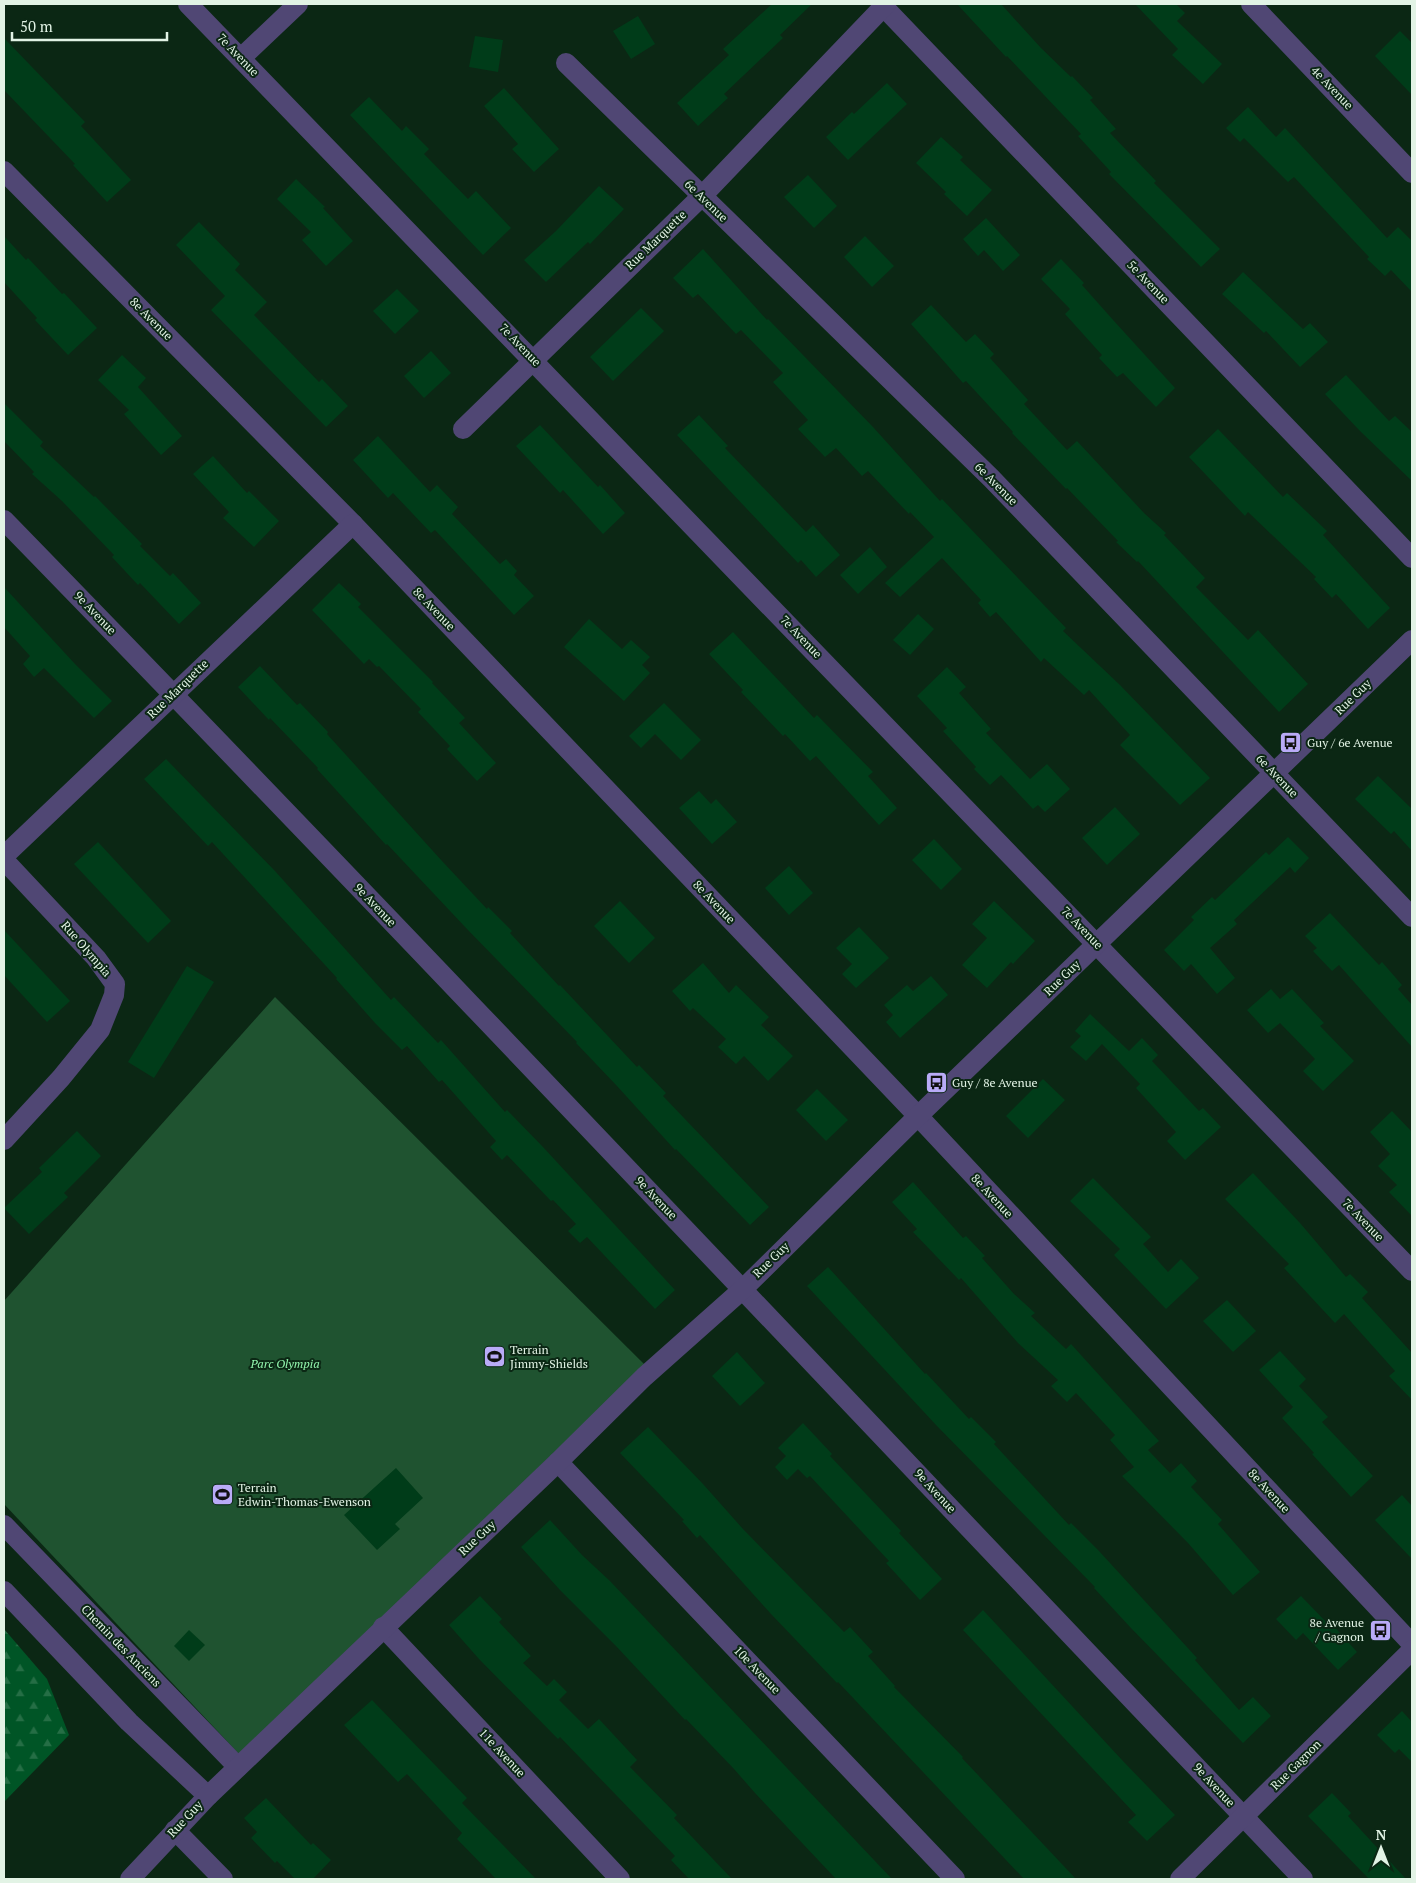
<svg xmlns="http://www.w3.org/2000/svg" width="1416" height="1883" font-family="'PT Serif',serif">
<defs>
<pattern id="forest-firs" width="22" height="20" patternUnits="userSpaceOnUse" patternTransform="scale(1.25)"><rect width="22" height="20" fill="#005526"/><path d="M5 1l3.5 6h-7zM16 11l3.5 6h-7z" fill="#256e45"/></pattern>
</defs>
<rect width="100%" height="100%" fill="#0b2714"/>
<!-- green -->
<polygon fill="#1f5330" points="275,997 645,1365 240,1755 4,1504 4,1301"/>
<!-- forest -->
<polygon fill="url(#forest-firs)" points="4,1629 47,1679 69,1735 4,1802"/>
<!-- building -->
<g fill="#003c19">
<polygon points="772,4 812,4 780,35 783,38 724,94 728,98 698,126 677,103 729,55 723,49"/>
<polygon points="957,4 1001,4 1041,48 1071,77 1072,76 1093,98 1090,100 1116,129 1110,133 1156,181 1154,183 1220,249 1201,267 1109,174 1111,172 1078,136 1081,134 1007,56 1006,57"/>
<polygon points="1135,4 1176,4 1185,13 1177,21 1222,64 1203,84 1172,55 1178,49"/>
<polygon points="638,16 655,44 631,59 613,31"/>
<polygon points="1400,31 1412,43 1412,95 1375,56"/>
<polygon points="475,36 503,40 498,72 469,67"/>
<polygon points="4,38 85,122 81,126 131,180 107,202 73,165 75,164 4,90"/>
<polygon points="887,83 907,104 848,160 826,137 852,112 854,114"/>
<polygon points="504,88 559,149 534,172 512,149 518,144 484,106"/>
<polygon points="369,97 402,131 406,126 429,149 424,154 468,199 476,191 511,228 483,255 350,115"/>
<polygon points="1248,107 1276,137 1285,128 1387,238 1398,227 1412,241 1412,292 1391,270 1385,276 1367,259 1369,257 1294,177 1288,182 1244,138 1240,142 1226,128"/>
<polygon points="941,137 963,157 960,160 992,190 967,216 944,194 946,192 916,163"/>
<polygon points="808,175 837,206 814,228 784,197"/>
<polygon points="296,179 325,207 323,208 353,241 326,266 302,240 311,232 277,199"/>
<polygon points="599,186 624,209 590,244 588,242 546,282 524,260 556,231"/>
<polygon points="986,218 1020,255 1003,271 984,250 978,256 963,239"/>
<polygon points="199,222 240,264 235,270 267,302 254,315 319,382 322,379 348,406 326,427 211,310 225,296 176,245"/>
<polygon points="4,236 26,260 28,258 62,294 64,293 97,328 68,355 35,320 37,318 4,282"/>
<polygon points="865,236 894,266 872,287 844,257"/>
<polygon points="703,249 767,320 768,319 873,427 940,501 942,499 1066,628 1063,631 1120,685 1210,778 1180,805 1120,745 1130,735 1089,690 1084,695 1044,658 1041,662 996,612 990,617 978,603 981,600 942,558 900,597 885,583 934,537 910,512 909,514 868,471 862,476 836,448 825,457 798,429 808,420 773,382 783,373 741,330 736,334 698,294 693,298 673,278"/>
<polygon points="1061,259 1084,283 1082,285 1114,321 1175,388 1156,407 1123,373 1117,377 1099,358 1102,355 1065,314 1070,309 1041,279"/>
<polygon points="1243,272 1303,329 1310,323 1328,342 1300,367 1266,331 1264,333 1222,294"/>
<polygon points="397,289 419,311 395,334 373,311"/>
<polygon points="931,305 966,342 975,334 994,354 990,358 1028,400 1024,404 1067,450 1077,441 1144,513 1166,533 1164,535 1205,578 1196,587 1248,640 1258,630 1308,684 1279,712 1138,561 1137,562 1116,542 1118,541 1067,488 1066,489 1012,433 1013,432 966,381 963,383 911,324"/>
<polygon points="641,308 664,331 613,381 590,357"/>
<polygon points="431,351 451,373 424,398 404,376"/>
<polygon points="122,355 146,378 138,387 182,436 161,455 124,414 129,410 98,380"/>
<polygon points="1346,375 1389,421 1395,416 1412,432 1412,481 1360,431 1325,394"/>
<polygon points="4,403 43,442 40,446 94,497 95,496 142,544 140,546 170,576 173,573 201,603 179,624 140,583 138,585 112,557 114,555 62,501 32,474 34,472 4,441"/>
<polygon points="699,415 728,446 725,448 806,532 813,525 840,555 816,577 801,560 798,563 677,435"/>
<polygon points="540,425 598,487 600,485 625,513 603,534 563,490 560,493 516,446"/>
<polygon points="1218,429 1283,497 1287,493 1327,531 1323,535 1390,608 1368,629 1336,594 1332,598 1314,579 1316,577 1248,512 1245,516 1189,457"/>
<polygon points="378,436 430,492 437,485 458,507 452,514 500,564 506,559 517,571 514,575 534,596 514,615 435,530 431,533 393,493 388,498 353,460"/>
<polygon points="213,456 247,493 249,491 279,521 254,547 223,518 229,512 193,474"/>
<polygon points="870,547 887,567 858,594 840,575"/>
<polygon points="339,583 361,604 358,607 433,682 432,683 465,718 459,723 496,763 477,781 447,749 450,746 418,712 421,709 379,666 377,667 369,659 364,664 312,610"/>
<polygon points="4,587 75,664 112,701 94,718 44,668 34,677 23,664 30,656 4,627"/>
<polygon points="918,614 934,629 910,655 893,640"/>
<polygon points="589,619 622,649 631,640 650,657 642,665 650,673 624,701 564,647"/>
<polygon points="733,632 814,718 817,715 873,772 868,776 897,808 879,825 816,756 810,761 785,734 783,736 741,692 743,690 709,654"/>
<polygon points="260,666 297,705 300,703 328,732 327,734 442,861 487,909 488,907 512,931 510,933 559,986 560,985 637,1067 639,1065 666,1093 663,1096 769,1207 750,1225 676,1149 675,1150 617,1086 576,1043 577,1042 467,929 387,844 386,845 317,769 318,768 270,718 269,720 238,687"/>
<polygon points="947,667 966,687 959,693 991,729 986,733 1030,779 1047,764 1070,789 1045,812 1038,805 1033,809 1001,775 990,785 974,769 976,767 943,731 947,728 917,696"/>
<polygon points="664,703 701,740 681,760 655,734 641,748 629,736"/>
<polygon points="166,759 275,871 391,1000 394,997 438,1043 441,1040 505,1112 507,1110 543,1147 675,1290 655,1309 587,1237 580,1243 568,1231 576,1224 553,1200 551,1201 507,1155 502,1160 490,1147 496,1141 442,1080 439,1082 407,1046 402,1050 375,1023 336,979 337,978 212,842 208,846 144,779"/>
<polygon points="1378,776 1412,809 1412,851 1394,831 1391,834 1355,799"/>
<polygon points="699,791 711,804 716,799 737,822 712,844 679,808"/>
<polygon points="1115,807 1140,834 1107,865 1082,838"/>
<polygon points="1288,837 1309,858 1295,873 1290,867 1234,920 1237,924 1210,948 1235,978 1217,994 1191,964 1184,971 1164,950 1194,920 1191,917 1212,897 1215,900 1266,852 1269,855"/>
<polygon points="934,839 962,869 941,890 912,860"/>
<polygon points="98,842 171,921 148,943 74,864"/>
<polygon points="789,866 813,893 789,915 765,888"/>
<polygon points="620,901 655,938 629,963 594,926"/>
<polygon points="994,901 1035,941 1013,964 1011,962 987,988 962,965 987,938 972,924"/>
<polygon points="1330,913 1379,965 1382,962 1402,985 1398,989 1412,1005 1412,1047 1339,965 1332,971 1313,951 1317,948 1305,936"/>
<polygon points="859,927 889,958 856,988 842,974 852,964 836,948"/>
<polygon points="4,930 70,1001 47,1022 4,975"/>
<polygon points="703,963 729,993 736,985 769,1017 761,1025 793,1056 768,1081 744,1056 736,1064 718,1047 726,1039 693,1008 690,1011 672,991"/>
<polygon points="187,966 214,982 154,1078 128,1062"/>
<polygon points="931,976 948,995 900,1038 886,1022 893,1015 884,1005 907,985 913,991"/>
<polygon points="1271,989 1280,999 1292,989 1324,1023 1320,1026 1354,1061 1323,1091 1303,1071 1315,1059 1280,1023 1268,1033 1247,1010"/>
<polygon points="1090,1014 1129,1051 1142,1038 1158,1055 1152,1061 1199,1111 1203,1108 1221,1127 1185,1160 1167,1141 1176,1132 1136,1088 1140,1084 1102,1044 1086,1061 1070,1047 1081,1036 1075,1031"/>
<polygon points="1043,1079 1065,1100 1028,1138 1006,1116"/>
<polygon points="817,1089 848,1120 826,1141 796,1110"/>
<polygon points="1392,1111 1412,1132 1412,1216 1389,1192 1397,1185 1378,1166 1390,1154 1370,1132"/>
<polygon points="77,1131 101,1156 64,1193 68,1197 29,1234 4,1208 42,1172 39,1168"/>
<polygon points="1253,1173 1300,1223 1346,1277 1350,1274 1368,1292 1362,1298 1412,1353 1412,1400 1389,1376 1395,1371 1344,1314 1335,1323 1284,1268 1289,1264 1225,1199"/>
<polygon points="1093,1178 1151,1237 1143,1244 1168,1272 1181,1259 1199,1278 1166,1309 1114,1255 1120,1249 1070,1201"/>
<polygon points="913,1182 963,1238 966,1236 985,1256 982,1258 1014,1294 1035,1313 1031,1316 1066,1349 1071,1344 1159,1441 1148,1450 1170,1473 1181,1463 1197,1481 1191,1487 1222,1520 1218,1524 1260,1572 1233,1595 1188,1543 1122,1476 1134,1467 1110,1440 1115,1435 1076,1393 1067,1402 1051,1386 1058,1380 1018,1343 961,1278 959,1280 913,1232 917,1229 892,1202"/>
<polygon points="828,1267 925,1374 926,1373 969,1419 971,1417 996,1442 994,1444 1069,1525 1071,1523 1099,1551 1197,1658 1195,1660 1239,1710 1253,1697 1271,1716 1243,1743 1130,1627 1094,1588 1095,1587 936,1425 807,1286"/>
<polygon points="1227,1300 1256,1331 1233,1352 1203,1321"/>
<polygon points="1280,1351 1306,1379 1299,1386 1328,1417 1322,1422 1373,1476 1351,1497 1312,1454 1314,1453 1282,1418 1293,1407 1259,1370"/>
<polygon points="737,1352 765,1383 740,1406 712,1376"/>
<polygon points="803,1423 832,1454 830,1456 901,1531 899,1533 942,1579 920,1600 886,1563 889,1561 810,1476 807,1478 798,1469 787,1480 775,1467 786,1456 778,1448"/>
<polygon points="648,1427 703,1484 743,1529 844,1632 850,1627 873,1652 868,1656 895,1686 894,1687 963,1757 962,1758 1076,1879 1024,1879 838,1682 837,1683 771,1614 700,1535 697,1538 682,1521 684,1520 620,1453"/>
<polygon points="396,1468 423,1498 395,1524 400,1529 377,1550 344,1515"/>
<polygon points="1402,1495 1412,1506 1412,1559 1375,1520"/>
<polygon points="550,1520 582,1555 610,1581 892,1879 836,1879 755,1793 734,1769 686,1719 685,1720 616,1646 560,1590 521,1547"/>
<polygon points="480,1596 502,1619 499,1622 531,1656 523,1663 547,1686 554,1679 567,1692 559,1700 588,1729 599,1719 637,1760 630,1767 677,1815 674,1818 732,1879 689,1879 671,1860 675,1856 560,1737 558,1739 479,1659 449,1625"/>
<polygon points="1301,1596 1329,1625 1331,1623 1357,1652 1338,1670 1303,1633 1296,1640 1276,1619"/>
<polygon points="983,1610 1122,1760 1175,1815 1147,1841 1128,1822 1136,1815 963,1630"/>
<polygon points="189,1630 205,1645 189,1661 174,1646"/>
<polygon points="372,1700 467,1798 462,1803 536,1879 496,1879 457,1839 462,1833 407,1774 398,1782 344,1725"/>
<polygon points="1402,1711 1412,1722 1412,1762 1399,1749 1395,1753 1377,1735"/>
<polygon points="1332,1793 1351,1813 1348,1816 1406,1879 1369,1879 1308,1816"/>
<polygon points="266,1798 311,1845 313,1843 331,1860 313,1879 295,1879 277,1861 275,1863 251,1838 257,1832 244,1818"/>
</g>
<g fill="none" stroke-linecap="round" stroke-linejoin="round">
<!-- minor -->
<g stroke="#504774" stroke-width="20">
<polyline points="188,4 1412,1271"/>
<polyline points="881,4 1412,558"/>
<polyline points="1251,4 1412,173"/>
<polyline points="241,58 298,4"/>
<polyline points="566,63 991,478 1412,917"/>
<polyline points="4,171 353,524 918,1116 1412,1644"/>
<polyline points="463,429 702,196 886,4"/>
<path d="M4,520C441,969 871,1426 1303,1879"/>
<polyline points="4,856 353,524"/>
<polyline points="4,860 96,958 115,984 114,995 100,1030 61,1078 4,1140"/>
<polyline points="558,1462 955,1879"/>
<polyline points="4,1525 238,1767"/>
<polyline points="4,1591 129,1722 208,1796"/>
<polyline points="383,1627 620,1879"/>
<polyline points="175,1830 223,1879"/>
<polyline points="130,1879 208,1796 558,1462 644,1377 743,1289 918,1116 1412,640"/>
<polyline points="1180,1879 1412,1650"/>
</g>
</g>
<!-- icons -->
<defs>
<symbol id="bus-square" viewBox="-11 -11 22 22"><rect x="-9" y="-9" width="18" height="18" rx="4" fill="#b9abf7" stroke="#0b2714"/><path d="M-5-6H5V4H4V6H2V4H-2V6H-4V4H-5ZM-3.5-4V0h7V-4ZM-3.5 1.2v1.5H-2V1.2ZM2 1.2v1.5H3.5V1.2Z" fill="#111"/></symbol>
<symbol id="stadium-square" viewBox="-11 -11 22 22"><rect x="-9" y="-9" width="18" height="18" rx="4" fill="#b9abf7" stroke="#0b2714"/><path d="M0-5a6.5 5 0 1 0 0 10a6.5 5 0 1 0 0-10ZM-3.5-1.8h7v3.6h-7Z" fill="#111"/></symbol>
</defs>
<g fill-rule="evenodd">
<use href="#bus-square" x="1278" y="730" width="25" height="25"/>
<use href="#bus-square" x="924" y="1070" width="25" height="25"/>
<use href="#stadium-square" x="482" y="1344" width="25" height="25"/>
<use href="#stadium-square" x="210" y="1482" width="25" height="25"/>
<use href="#bus-square" x="1368" y="1618" width="25" height="25"/>
</g>
<g text-anchor="middle" stroke-width="4" stroke-linejoin="round" paint-order="stroke">
<!-- street labels -->
<g font-size="12" fill="#e2f3e5" stroke="#0b2714">
<text transform="translate(238 55) rotate(46)" y="4">7e Avenue</text>
<text transform="translate(1332 88) rotate(46)" y="4">4e Avenue</text>
<text transform="translate(706 201) rotate(44)" y="4">6e Avenue</text>
<text transform="translate(656 240) rotate(-44)" y="4">Rue Marquette</text>
<text transform="translate(1148 282) rotate(46)" y="4">5e Avenue</text>
<text transform="translate(151 319) rotate(45)" y="4">8e Avenue</text>
<text transform="translate(520 345) rotate(46)" y="4">7e Avenue</text>
<text transform="translate(996 484) rotate(45)" y="4">6e Avenue</text>
<text transform="translate(434 609) rotate(46)" y="4">8e Avenue</text>
<text transform="translate(95 613) rotate(46)" y="4">9e Avenue</text>
<text transform="translate(801 637) rotate(46)" y="4">7e Avenue</text>
<text transform="translate(178 689) rotate(-44)" y="4">Rue Marquette</text>
<text transform="translate(1353 697) rotate(-44)" y="4">Rue Guy</text>
<text transform="translate(1277 776) rotate(46)" y="4">6e Avenue</text>
<text transform="translate(714 902) rotate(46)" y="4">8e Avenue</text>
<text transform="translate(375 905) rotate(46)" y="4">9e Avenue</text>
<text transform="translate(1082 928) rotate(46)" y="4">7e Avenue</text>
<text transform="translate(86 949) rotate(49)" y="4">Rue Olympia</text>
<text transform="translate(1062 978) rotate(-44)" y="4">Rue Guy</text>
<text transform="translate(992 1196) rotate(47)" y="4">8e Avenue</text>
<text transform="translate(656 1198) rotate(46)" y="4">9e Avenue</text>
<text transform="translate(1363 1220) rotate(46)" y="4">7e Avenue</text>
<text transform="translate(771 1260) rotate(-44)" y="4">Rue Guy</text>
<text transform="translate(935 1491) rotate(47)" y="4">9e Avenue</text>
<text transform="translate(1269 1491) rotate(47)" y="4">8e Avenue</text>
<text transform="translate(477 1538) rotate(-43)" y="4">Rue Guy</text>
<text transform="translate(121 1646) rotate(46)" y="4">Chemin des Anciens</text>
<text transform="translate(757 1670) rotate(46)" y="4">10e Avenue</text>
<text transform="translate(502 1753) rotate(47)" y="4">11e Avenue</text>
<text transform="translate(1296 1765) rotate(-45)" y="4">Rue Gagnon</text>
<text transform="translate(1214 1785) rotate(47)" y="4">9e Avenue</text>
<text transform="translate(185 1819) rotate(-47)" y="4">Rue Guy</text>
</g>
<!-- poi labels -->
<g font-size="12" fill="#e2f3e5" stroke="#0b2714" text-anchor="start">
<text x="1307" y="747">Guy / 6e Avenue</text>
<text x="952" y="1087">Guy / 8e Avenue</text>
<text x="510" y="1354">Terrain<tspan x="510" dy="14">Jimmy-Shields</tspan></text>
<text x="238" y="1492">Terrain<tspan x="238" dy="14">Edwin-Thomas-Ewenson</tspan></text>
<text x="1364" y="1627" text-anchor="end">8e Avenue<tspan x="1364" dy="14">/ Gagnon</tspan></text>
</g>
<!-- park labels -->
<g font-size="12" font-style="italic" fill="#92f5ad" stroke="#0b2714">
<text x="285" y="1368">Parc Olympia</text>
</g>
</g>
<!-- border -->
<rect width="1416" height="1883" fill="none" stroke="#e2f3e5" stroke-width="10"/>
<!-- north arrow -->
<g transform="translate(1381 1848)" stroke="#0b2714" stroke-width="4" paint-order="stroke">
<path d="M0-4L9 19L0 12L-9 19Z" fill="#e2f3e5"/>
<text y="-8" font-size="14" font-weight="bold" text-anchor="middle" fill="#e2f3e5">N</text>
</g>
<!-- scale -->
<path d="M12 32v8h155v-8" fill="none" stroke="#e2f3e5" stroke-width="2.5"/>
<text x="20" y="32" font-size="15" fill="#e2f3e5" stroke="#0b2714" stroke-width="4" paint-order="stroke">50 m</text>
</svg>
